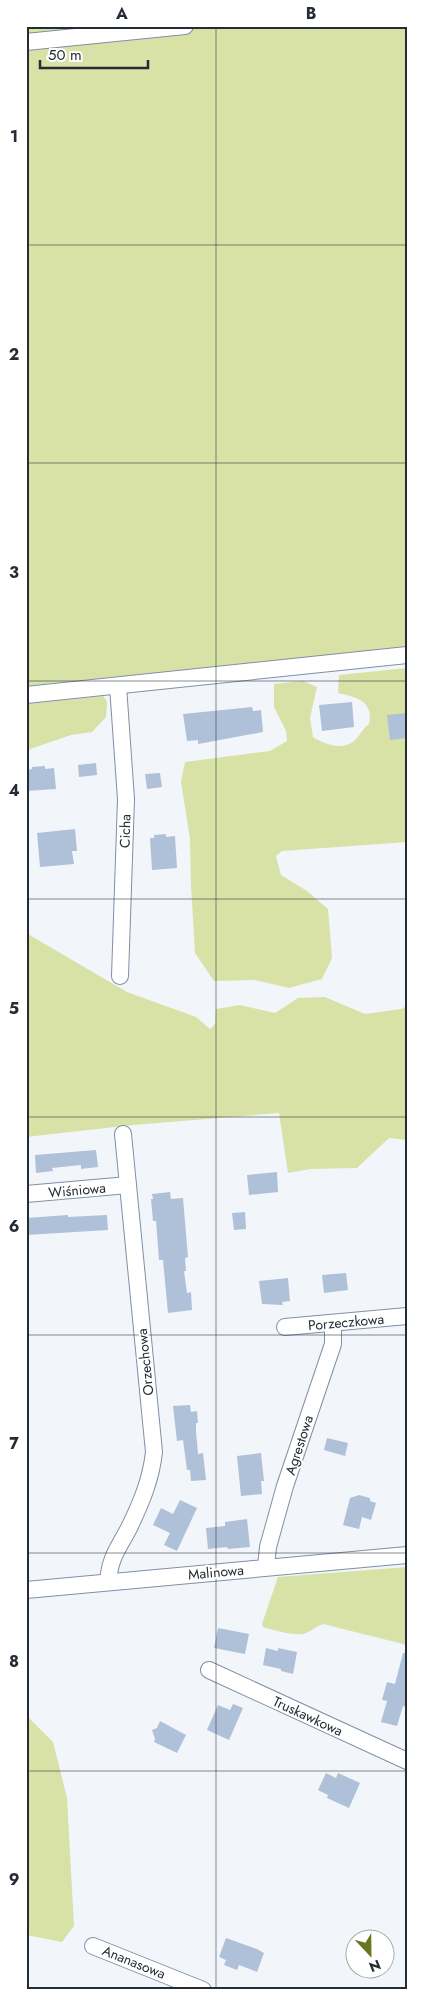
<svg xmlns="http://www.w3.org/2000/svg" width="433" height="2016" font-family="Jost,sans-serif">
<rect width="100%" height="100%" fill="#f2f5fa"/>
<!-- green -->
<g fill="#d8e2a7">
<polygon points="26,26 407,26 407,647 26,686"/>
<path d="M407,668V842L282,851L276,856L281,875L307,891L328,909L332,958L322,979L289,988L255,980L214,981L195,953L191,886L190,839L181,782L185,762L270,751L287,741L286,731L274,707V684L303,681L317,687L310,718L313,737C324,744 342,751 354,741C360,736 362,729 369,724C374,701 356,697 338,693L339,675Z"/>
<polygon points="103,696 107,701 106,717 92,732 71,735 30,749 26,755 26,704"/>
<polygon points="26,933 127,992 196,1017 210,1029 215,1024 216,1009 240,1005 275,1013 298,998 325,997 365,1014 401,1009 407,1006 407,1140 389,1138 357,1168 310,1169 288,1173 279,1113 133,1125 26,1137"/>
<path d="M407,1567V1645L323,1624C316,1626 312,1631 306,1633C297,1637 272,1630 263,1627L262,1624L278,1577Z"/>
<polygon points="26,1715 53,1742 67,1798 74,1926 62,1942 26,1935"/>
</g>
<!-- building -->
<g fill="#afc1d8">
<polygon points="352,702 354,727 322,731 319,705"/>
<polygon points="252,707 253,711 261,710 263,732 198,744 198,740 187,741 183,714"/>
<polygon points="407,713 407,738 390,740 387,715"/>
<polygon points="96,763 97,775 79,777 78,765"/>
<polygon points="45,766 45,769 54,768 56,789 26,791 26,770 32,769 32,767"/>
<polygon points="160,773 162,787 147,789 145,774"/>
<polygon points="75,829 77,851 72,851 74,864 40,867 37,833"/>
<polygon points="166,834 166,837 175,836 177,868 152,870 150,838 154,838 154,835"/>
<polygon points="96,1150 98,1167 81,1169 81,1165 52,1168 53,1171 36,1173 35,1155"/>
<polygon points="277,1172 278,1192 249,1195 247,1175"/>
<polygon points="170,1192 171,1199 183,1198 188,1257 185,1258 186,1271 184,1271 187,1293 191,1292 192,1310 168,1313 163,1260 159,1260 156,1221 153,1221 151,1199 153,1199 152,1194"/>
<polygon points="245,1212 246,1229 234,1230 232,1213"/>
<polygon points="68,1215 68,1217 107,1215 108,1230 26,1235 26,1218"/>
<polygon points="346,1273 348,1290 324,1293 322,1275"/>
<polygon points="288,1278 290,1301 282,1302 283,1305 262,1304 259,1281"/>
<polygon points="190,1405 191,1412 197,1411 198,1423 196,1423 196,1431 198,1454 203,1453 206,1480 191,1481 190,1470 187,1470 183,1440 177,1441 173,1406"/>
<polygon points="327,1438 348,1443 345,1456 324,1450"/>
<polygon points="261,1453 264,1481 261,1481 262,1494 241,1496 237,1456"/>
<polygon points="359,1495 370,1498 370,1501 376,1503 371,1520 362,1517 359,1529 343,1525 350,1498"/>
<polygon points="180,1500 197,1508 177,1551 164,1545 170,1533 153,1525 161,1508 173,1514"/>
<polygon points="247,1519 250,1547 228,1549 227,1547 208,1549 206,1528 225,1526 225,1522"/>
<polygon points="218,1628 249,1634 245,1654 214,1648"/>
<polygon points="266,1648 278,1651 278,1648 297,1652 293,1674 281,1671 281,1669 263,1665"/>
<polygon points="403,1653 407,1653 407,1707 403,1706 397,1726 381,1722 387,1701 382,1700 387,1682 395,1684"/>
<polygon points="233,1704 243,1708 229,1740 207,1730 218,1705 230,1710"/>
<polygon points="160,1721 186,1735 177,1753 154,1742 155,1739 152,1730 157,1728"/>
<polygon points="326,1773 336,1778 338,1773 360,1783 349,1808 327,1798 328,1795 318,1790"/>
<polygon points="226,1938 257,1949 264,1953 257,1972 239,1965 237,1970 224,1965 226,1960 219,1957"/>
</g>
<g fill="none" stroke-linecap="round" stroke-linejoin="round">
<defs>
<g id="street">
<polyline points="26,42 185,26"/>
<polyline points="118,686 126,799 120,976"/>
<polyline points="26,695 407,655"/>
<polyline points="26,1194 128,1185"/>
<polyline points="285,1327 407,1316"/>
<polyline points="266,1567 268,1547 285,1486 333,1344 333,1324"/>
<path d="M108,1582C110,1557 118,1549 129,1528C141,1503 151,1480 154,1452L123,1134"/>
<polyline points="26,1590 407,1555"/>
<polyline points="209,1670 407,1761"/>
<polyline points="93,1946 203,1990"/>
</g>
</defs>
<!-- street casing -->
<use href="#street" stroke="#7f90a6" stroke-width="18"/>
<!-- street -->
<use href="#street" stroke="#fff" stroke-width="16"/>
</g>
<!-- grid -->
<path fill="none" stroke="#252c35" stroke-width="1" stroke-opacity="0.55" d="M216,26V1990M26,245H407M26,463H407M26,681H407M26,899H407M26,1117H407M26,1335H407M26,1553H407M26,1771H407"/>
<g text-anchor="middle" stroke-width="4" stroke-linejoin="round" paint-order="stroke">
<!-- street labels -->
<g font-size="14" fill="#252c35" stroke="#fff">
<text transform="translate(125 831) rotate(-88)" y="5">Cicha</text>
<text transform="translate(77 1190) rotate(-5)" y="5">Wiśniowa</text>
<text transform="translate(346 1322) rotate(-5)" y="5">Porzeczkowa</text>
<text transform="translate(145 1362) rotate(-96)" y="5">Orzechowa</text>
<text transform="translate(299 1445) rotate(-72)" y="5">Agrestowa</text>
<text transform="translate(216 1572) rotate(-5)" y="5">Malinowa</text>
<text transform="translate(308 1716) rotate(25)" y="5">Truskawkowa</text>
<text transform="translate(134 1962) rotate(22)" y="5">Ananasowa</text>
</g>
</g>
<!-- border -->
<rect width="433" height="2016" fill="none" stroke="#ffffff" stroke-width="55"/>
<!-- north arrow -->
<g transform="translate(370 1954) rotate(158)"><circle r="24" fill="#ffffff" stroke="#a8abae"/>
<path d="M0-4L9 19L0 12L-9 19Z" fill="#6b741e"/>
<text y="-8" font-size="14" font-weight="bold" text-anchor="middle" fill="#252c35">N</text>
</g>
<!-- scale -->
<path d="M40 60v8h108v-8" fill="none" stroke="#252c35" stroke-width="2.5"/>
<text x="48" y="60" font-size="15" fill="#252c35" stroke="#ffffff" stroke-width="4" paint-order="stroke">50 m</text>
<rect x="28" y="28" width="378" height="1960" fill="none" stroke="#252c35" stroke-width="2"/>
<g font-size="16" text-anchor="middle" font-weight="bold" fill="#252c35">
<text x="122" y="19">A</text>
<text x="311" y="19">B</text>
<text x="14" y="142">1</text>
<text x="14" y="360">2</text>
<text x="14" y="578">3</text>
<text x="14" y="796">4</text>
<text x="14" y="1014">5</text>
<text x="14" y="1232">6</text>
<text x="14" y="1449">7</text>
<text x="14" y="1667">8</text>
<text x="14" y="1885">9</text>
</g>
</svg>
